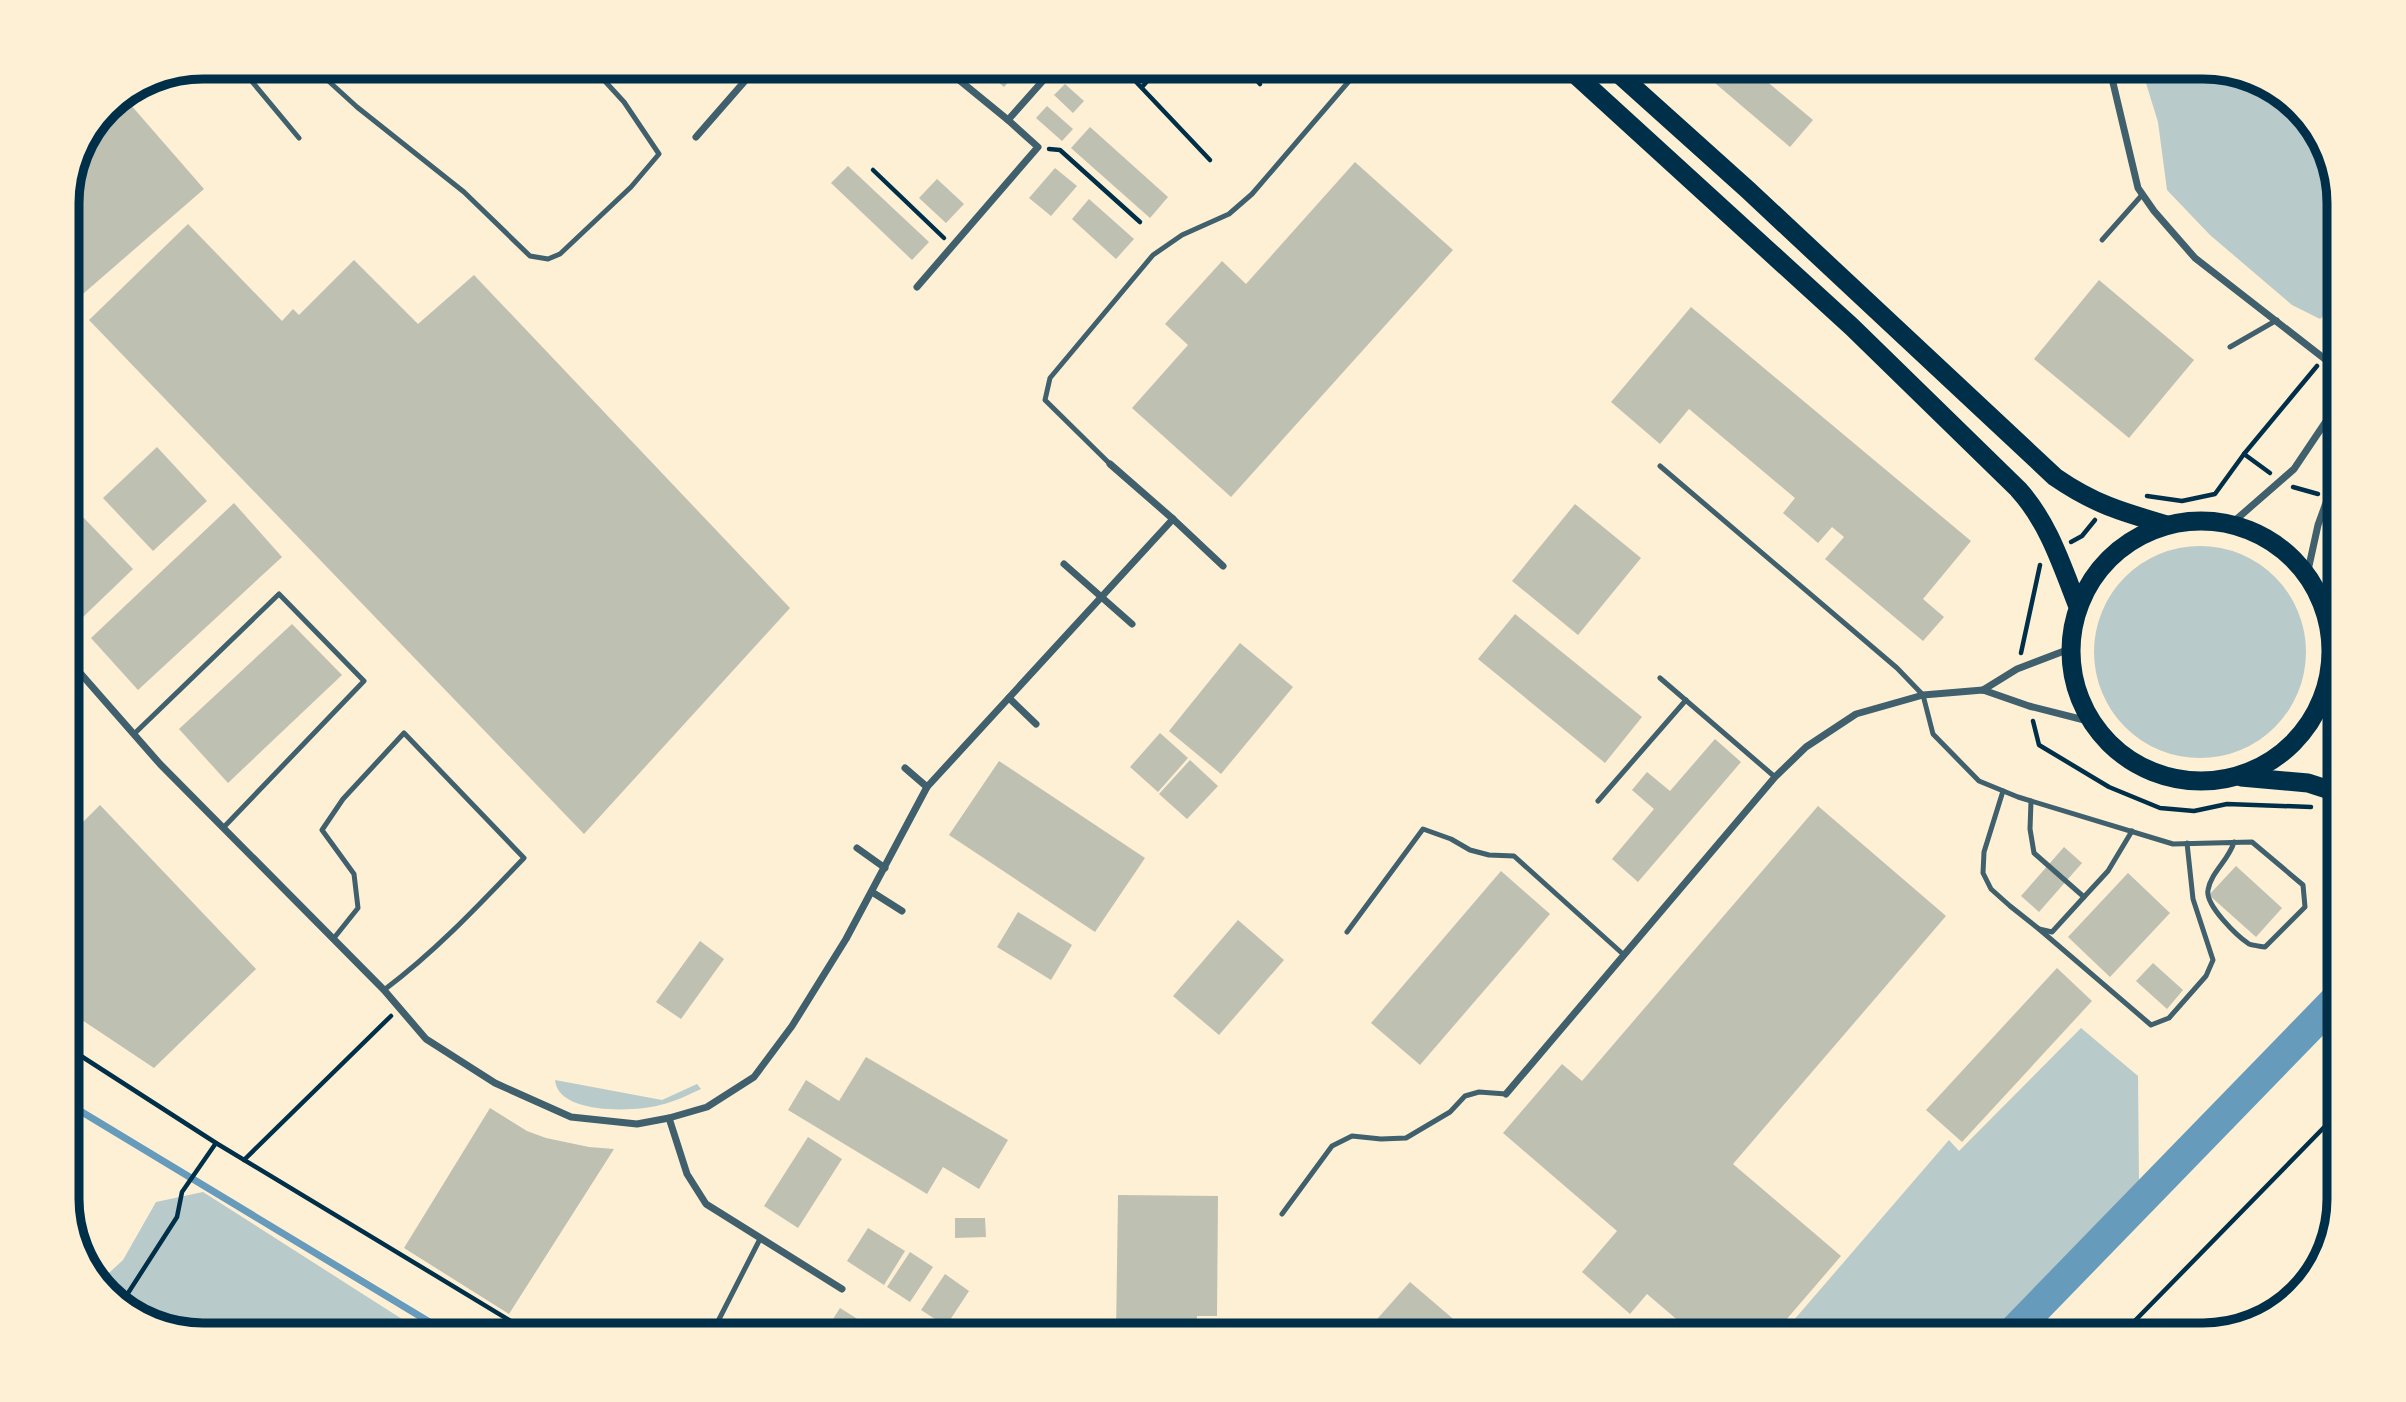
<svg xmlns="http://www.w3.org/2000/svg" width="2406" height="1402" font-family="Georgia,serif">
<rect width="100%" height="100%" fill="#fdf0d5"/>
<!-- green -->
<g fill="#b9caca">
<polygon points="2141,67 2203,67 2271,85 2317,128 2339,195 2339,303 2320,319 2292,305 2210,235 2167,190 2158,122"/>
<circle cx="2200" cy="652" r="106"/>
<polygon points="2081,1028 2138,1076 2139,1181 1988,1335 1781,1335 1949,1140 1959,1151"/>
<path d="M555,1080L662,1100L697,1084L701,1089C688,1095 674,1102 660,1105C635,1112 558,1115 555,1080Z"/>
<polygon points="203,1192 427,1335 203,1335 135,1317 98,1283 123,1260 156,1202"/>
</g>
<!-- water -->
<polygon fill="#669bbc" points="2339,974 2339,1019 2032,1335 1988,1335"/>
<g fill="none" stroke-linecap="round" stroke-linejoin="round">
<!-- stream -->
<polyline stroke="#669bbc" stroke-width="7" points="67,1103 451,1335"/>
</g>
<!-- building -->
<g fill="#bec0b2">
<polygon points="979,66 1019,66 1021,68 1004,87"/>
<polygon points="1695,66 1775,66 1764,79 1813,120 1790,147"/>
<polygon points="1065,84 1084,101 1073,113 1054,95"/>
<polygon points="123,96 204,189 69,306 67,304 67,195 77,151 107,106"/>
<polygon points="1047,106 1073,129 1062,141 1036,118"/>
<polygon points="1090,127 1168,197 1150,218 1071,148"/>
<polygon points="1355,162 1453,250 1231,497 1132,408 1188,345 1165,324 1222,261 1246,284"/>
<polygon points="848,166 929,242 912,260 831,183"/>
<polygon points="1055,168 1077,186 1051,216 1029,198"/>
<polygon points="937,179 964,204 946,223 919,198"/>
<polygon points="1089,199 1134,239 1116,259 1072,219"/>
<polygon points="188,224 282,321 293,309 299,315 354,260 418,324 474,275 790,608 584,834 89,320"/>
<polygon points="2099,280 2194,360 2129,438 2034,359"/>
<polygon points="1691,307 1971,541 1923,599 1944,617 1923,641 1825,559 1844,537 1832,527 1818,543 1783,513 1795,498 1689,409 1660,444 1611,402"/>
<polygon points="157,447 207,501 153,551 103,498"/>
<polygon points="234,503 282,557 138,690 91,638"/>
<polygon points="1575,504 1641,558 1578,635 1512,581"/>
<polygon points="82,516 133,569 81,619 67,604 67,530"/>
<polygon points="1515,614 1642,717 1605,763 1478,659"/>
<polygon points="292,624 342,675 228,783 179,729"/>
<polygon points="1240,643 1293,687 1221,774 1169,731"/>
<polygon points="1160,733 1188,758 1158,792 1130,767"/>
<polygon points="1715,739 1741,762 1638,882 1612,859 1654,809 1632,790 1647,772 1670,791"/>
<polygon points="1190,760 1218,786 1187,819 1159,794"/>
<polygon points="999,761 1145,858 1095,932 949,835"/>
<polygon points="100,805 256,969 154,1068 67,1010 67,838"/>
<polygon points="1818,806 1946,916 1733,1164 1841,1256 1773,1335 1695,1335 1647,1294 1630,1314 1582,1272 1617,1231 1503,1133 1562,1064 1582,1081"/>
<polygon points="2064,847 2082,863 2039,912 2021,896"/>
<polygon points="2236,866 2282,908 2256,937 2209,895"/>
<polygon points="1501,871 1550,914 1420,1065 1371,1023"/>
<polygon points="2128,873 2170,913 2110,977 2068,937"/>
<polygon points="1018,912 1072,945 1051,980 997,947"/>
<polygon points="1238,920 1284,960 1219,1035 1173,996"/>
<polygon points="700,941 724,959 681,1019 656,1002"/>
<polygon points="2153,963 2183,990 2167,1009 2136,981"/>
<polygon points="2057,968 2092,1001 1962,1142 1926,1110"/>
<polygon points="866,1057 1008,1140 979,1189 943,1167 927,1194 788,1110 806,1080 839,1101"/>
<polygon points="490,1108 527,1131 546,1138 589,1147 614,1149 509,1314 404,1248"/>
<polygon points="808,1137 842,1159 798,1228 764,1206"/>
<polygon points="1118,1195 1218,1196 1217,1316 1197,1316 1196,1335 1116,1335"/>
<polygon points="955,1218 985,1218 986,1237 955,1238"/>
<polygon points="868,1228 905,1251 884,1285 847,1261"/>
<polygon points="910,1252 933,1267 910,1302 887,1287"/>
<polygon points="945,1274 969,1291 946,1326 921,1310"/>
<polygon points="1410,1282 1472,1335 1363,1335"/>
<polygon points="840,1308 883,1335 823,1335"/>
</g>
<g fill="none" stroke-linecap="round" stroke-linejoin="round">
<!-- path -->
<g stroke="#003049" stroke-width="4.5">
<polyline points="1244,66 1260,84"/>
<polyline points="1122,67 1210,160"/>
<polyline points="1142,87 1161,66"/>
<polyline points="1049,149 1060,150 1140,222"/>
<polyline points="873,170 944,238"/>
<polyline points="2331,348 2339,338"/>
<polyline points="2244,454 2270,473"/>
<polyline points="2293,487 2318,494"/>
<polyline points="2147,496 2182,501 2215,494 2244,454 2317,366"/>
<polyline points="2071,542 2082,536 2095,520"/>
<polyline points="2339,542 2339,552"/>
<polyline points="2021,653 2040,565"/>
<polyline points="2033,721 2039,745 2109,787 2160,808 2194,811 2227,804 2311,807"/>
<polyline points="67,1047 216,1143 534,1335"/>
<polyline points="244,1160 391,1016"/>
<polyline points="121,1304 177,1217 182,1192 216,1143"/>
<polyline points="2121,1335 2339,1112"/>
</g>
<!-- service -->
<g stroke="#3f606c" stroke-width="5">
<polyline points="239,66 299,138"/>
<polyline points="312,66 357,107 464,192 530,256 548,259 560,254 631,187 659,154 624,102 591,66"/>
<polyline points="2102,240 2142,195"/>
<polyline points="2230,347 2277,320"/>
<polyline points="1110,464 1045,400 1050,378 1153,255 1182,235 1229,214 1252,194 1362,66"/>
<path d="M1660,466L1897,668L1923,695L1933,734L1979,781L2018,797L2173,844L2252,842L2303,885L2305,907L2265,947C2260,946 2254,946 2249,944C2237,936 2205,905 2208,890C2211,872 2229,860 2234,842"/>
<polyline points="1660,678 1775,777"/>
<polyline points="134,734 279,594 364,681 223,828"/>
<polyline points="2003,791 1984,852 1983,873 1991,889 2010,906 2039,929 2052,932 2084,897"/>
<polyline points="1598,801 1686,700"/>
<polyline points="2031,801 2030,829 2034,853 2084,897 2108,871 2132,831"/>
<polyline points="2039,929 2151,1025 2169,1018 2206,976 2213,960 2193,899 2187,843"/>
<polyline points="1347,932 1423,829 1451,839 1470,850 1489,855 1514,856 1624,955"/>
<path d="M334,938L358,908L354,874L322,830L343,799L404,733L524,858C479,905 436,951 384,990"/>
<polyline points="1282,1214 1332,1146 1352,1136 1381,1139 1406,1138 1450,1112 1465,1096 1479,1092 1506,1094"/>
<polyline points="711,1335 760,1239"/>
</g>
<!-- minor -->
<g stroke="#3f606c" stroke-width="7">
<polyline points="942,66 1008,120"/>
<polyline points="2109,66 2138,188 2154,211 2195,258 2339,370"/>
<polyline points="696,137 758,66"/>
<polyline points="917,287 1038,147 1008,120 1056,66"/>
<polyline points="1110,464 1173,519"/>
<polyline points="2231,524 2294,469 2339,402"/>
<polyline points="1064,564 1132,624"/>
<polyline points="2307,575 2318,525 2339,467"/>
<polyline points="67,658 160,764 384,990 426,1039 495,1083 571,1117 637,1124 669,1118 707,1107 754,1077 792,1026 846,939 927,787 1173,519 1223,566"/>
<polyline points="1983,690 2017,669 2072,648"/>
<polyline points="1009,698 1036,724"/>
<polyline points="905,768 927,787"/>
<polyline points="857,848 885,868"/>
<polyline points="872,892 902,911"/>
<polyline points="1506,1094 1775,777 1806,747 1856,714 1923,695 1983,690 2029,706 2092,722"/>
<polyline points="669,1118 687,1174 706,1204 842,1289"/>
</g>
<!-- trunk -->
<g stroke="#003049" stroke-width="19">
<path d="M1566,66L1852,327L2018,489C2048,522 2061,563 2077,604"/>
<path d="M1610,66L1748,190L2055,477C2094,504 2122,512 2167,525"/>
<circle cx="2201" cy="651" r="130"/>
<polyline points="2241,777 2308,783 2339,793"/>
</g>
</g>
<!-- crop -->
<path d="M0 0H2406V1402H0ZM203 79H2203A124 124 0 0 1 2327 203V1199A124 124 0 0 1 2203 1323H203A124 124 0 0 1 79 1199V203A124 124 0 0 1 203 79Z" fill="#fdf0d5" fill-rule="evenodd"/>
<path fill="none" stroke="#003049" stroke-width="9" d="M203 79H2203A124 124 0 0 1 2327 203V1199A124 124 0 0 1 2203 1323H203A124 124 0 0 1 79 1199V203A124 124 0 0 1 203 79Z"/>
</svg>
